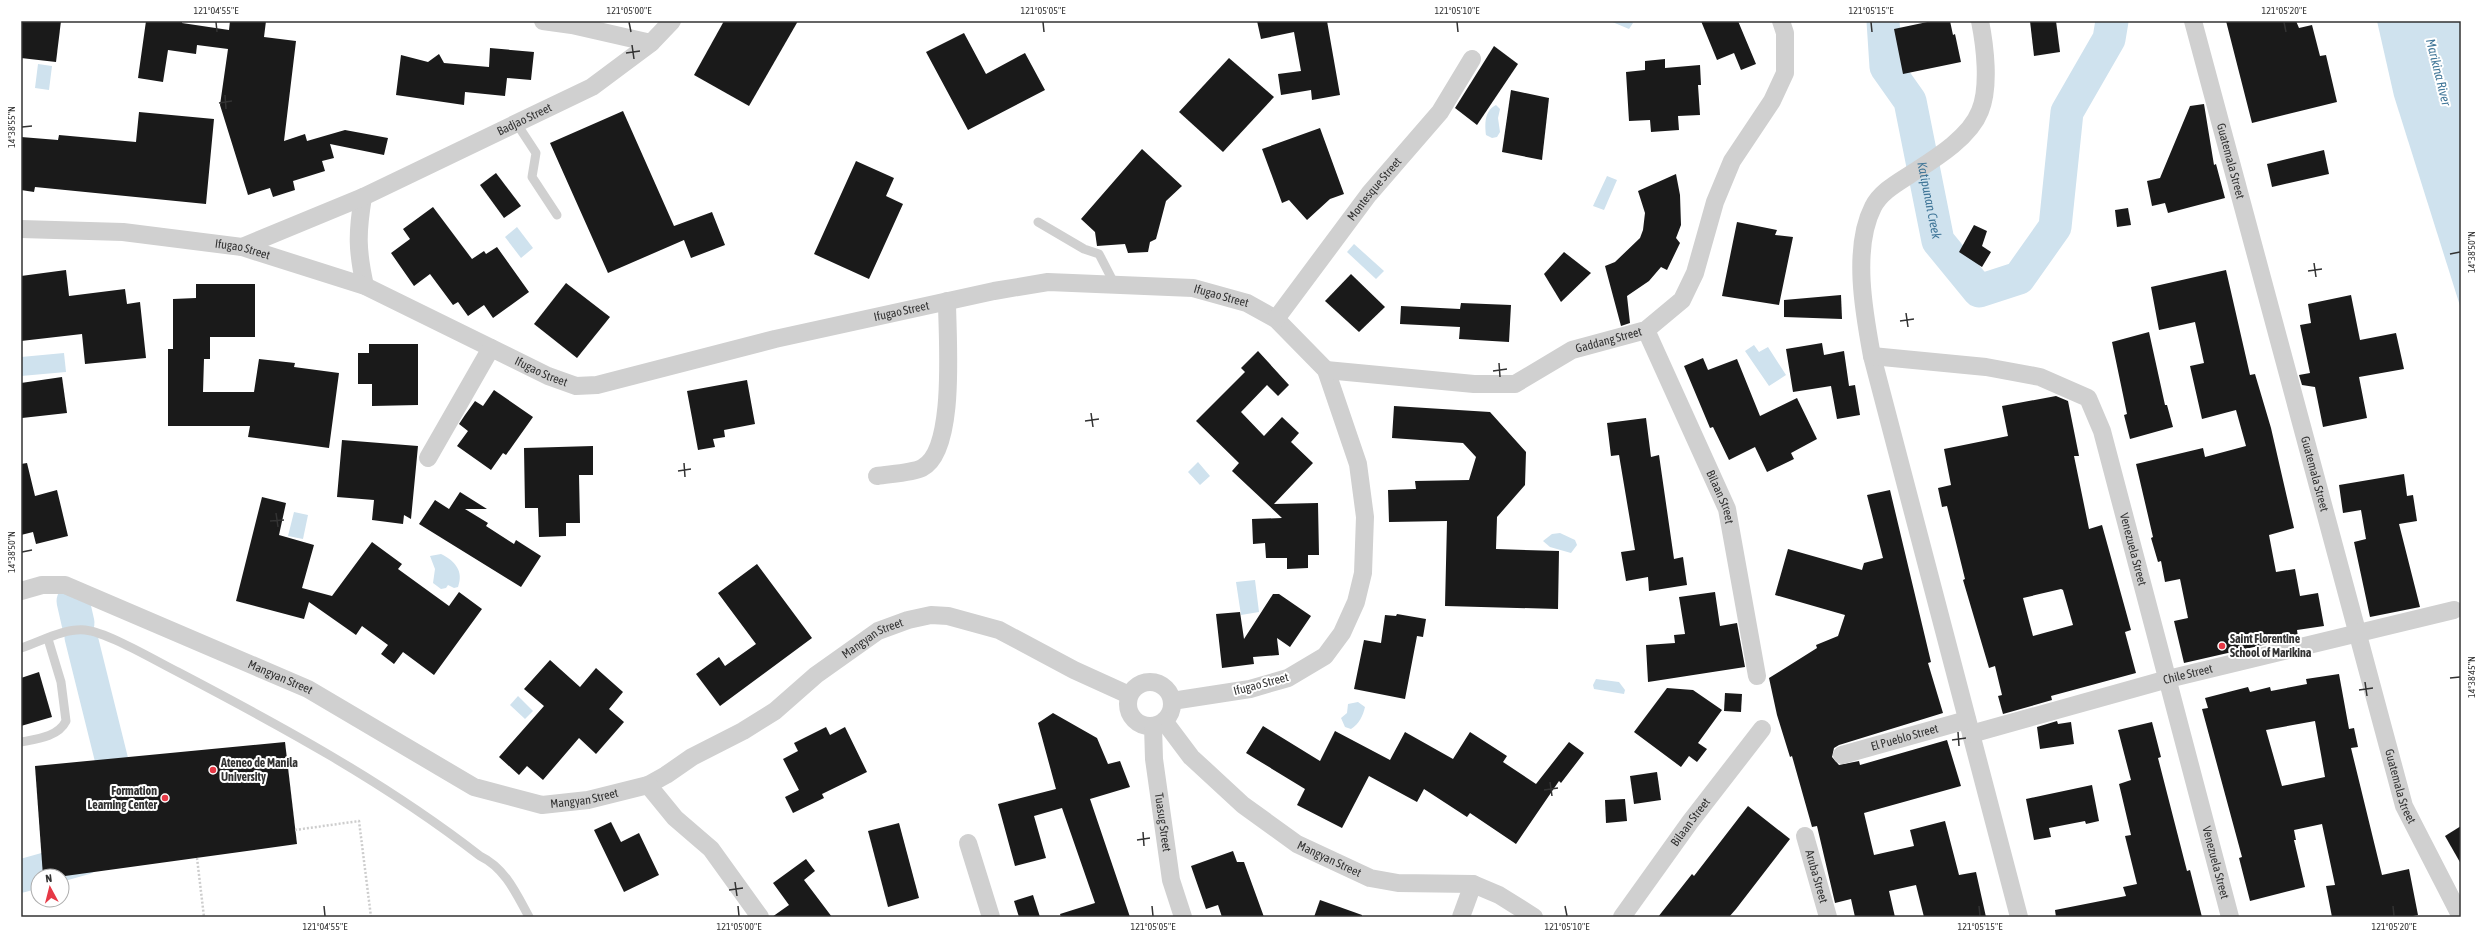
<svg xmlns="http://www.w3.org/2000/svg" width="2482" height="938" font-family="'Asap Condensed',sans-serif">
<rect width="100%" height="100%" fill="#fff"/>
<!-- water -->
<g fill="#cfe2ee">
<polygon points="1610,21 1631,21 1633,23 1629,29"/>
<polygon points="2377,21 2461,21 2461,309 2394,96"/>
<polygon points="38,64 52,66 49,90 35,88"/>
<path d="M1496,105L1500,109L1498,118L1500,132L1497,137L1492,138L1486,135C1485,124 1484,111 1496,105Z"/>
<polygon points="1607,176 1617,180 1604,210 1593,206"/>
<polygon points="517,227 533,248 521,258 505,237"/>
<polygon points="1354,244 1384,271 1376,279 1347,252"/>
<polygon points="1754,345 1759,352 1768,347 1786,375 1769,386 1745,351"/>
<polygon points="64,353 66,372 21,376 21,357"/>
<polygon points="1198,462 1210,476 1200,485 1188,472"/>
<polygon points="294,512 308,515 303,539 288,536"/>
<polygon points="1560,533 1575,540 1577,545 1571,553 1550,547 1543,541 1552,534"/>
<path d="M441,554C455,561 464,571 458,587L454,588L448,585L446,588L441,589L433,583L435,569L430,556Z"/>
<polygon points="1255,580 1259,612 1241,615 1236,582"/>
<polygon points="1596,679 1619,682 1625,690 1624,694 1594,689 1593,685"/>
<polygon points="518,696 533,711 525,719 510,705"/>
<path d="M1358,702L1365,707C1363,716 1359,724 1351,729L1345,727L1341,718L1347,713L1348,704Z"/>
</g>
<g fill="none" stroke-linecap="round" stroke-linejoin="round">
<!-- river -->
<g stroke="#cfe2ee" stroke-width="33">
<path id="s1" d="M1883,21L1886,67L1910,101L1938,241L1979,291L2019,278L2055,227L2067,112L2109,39L2112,21"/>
<polyline points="73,601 78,623"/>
<polyline points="81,637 122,802"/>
<polyline points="21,876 85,858"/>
</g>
</g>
<!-- building -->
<g fill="#1a1a1a" fill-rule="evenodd">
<polygon points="21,21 61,21 56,62 21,58"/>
<polygon points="146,21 182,21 182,23 229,30 230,21 266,21 264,37 296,41 284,141 305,134 307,141 345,130 388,138 384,155 330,144 334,158 322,161 325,171 293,181 295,190 273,197 270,188 248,195 220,105 228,49 197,45 196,54 168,50 163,82 138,78"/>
<polygon points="724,21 798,21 749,106 694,75"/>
<polygon points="1257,21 1327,21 1340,95 1312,100 1311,90 1281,95 1278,74 1301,71 1294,32 1261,39"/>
<polygon points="1701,21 1738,21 1756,64 1741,70 1734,53 1717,60"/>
<polygon points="1932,21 1950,21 1953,35 1955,34 1961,62 1903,74 1894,29"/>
<polygon points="2030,21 2056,21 2060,52 2034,56"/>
<polygon points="2226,21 2296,21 2299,28 2312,25 2320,56 2326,55 2337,102 2252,123"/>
<polygon points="964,33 986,74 1025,53 1045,90 968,130 926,52"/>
<polygon points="1494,46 1518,64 1477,125 1455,108"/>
<polygon points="490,48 534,52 531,80 507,78 505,96 465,92 464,105 396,95 401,55 428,62 439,54 444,63 489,67"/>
<polygon points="1229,58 1274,97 1223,152 1179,112"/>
<polygon points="1665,59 1665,68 1700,65 1701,85 1698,85 1700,115 1678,116 1679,130 1651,132 1650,120 1629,121 1626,72 1645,70 1645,61"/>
<polygon points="1511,90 1549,98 1542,160 1502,152"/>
<polygon points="2204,104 2214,165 2216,164 2225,198 2168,213 2165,203 2152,206 2147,181 2160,178 2190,106"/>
<polygon points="623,111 674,226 712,212 725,245 691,258 684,240 608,273 550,143"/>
<polygon points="139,112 214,119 206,204 35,187 34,192 21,190 21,137 58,140 59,135 136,142"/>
<polygon points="1320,128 1344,194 1330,199 1307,220 1289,200 1282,203 1262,149"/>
<polygon points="1142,149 1182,186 1166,201 1156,239 1150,242 1148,252 1128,253 1125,244 1097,246 1095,232 1081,219"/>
<polygon points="2324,150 2329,174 2272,187 2267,164"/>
<polygon points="856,161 894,178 886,196 903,204 869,279 814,254"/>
<polygon points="496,173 521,206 504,218 480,185"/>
<polygon points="1676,174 1680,195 1681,225 1676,238 1680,243 1667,270 1661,267 1649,281 1627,296 1630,323 1621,326 1605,266 1615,262 1640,238 1643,230 1645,213 1638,191"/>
<polygon points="433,207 472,259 484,251 486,254 497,247 529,292 493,318 484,305 468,316 458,302 453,305 430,274 414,286 391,253 410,239 403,229"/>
<polygon points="2128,208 2131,225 2117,227 2115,210"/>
<polygon points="1737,222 1777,230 1775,235 1793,237 1779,305 1722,296"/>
<polygon points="1974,225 1987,231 1982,246 1991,252 1982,267 1959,252"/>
<polygon points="1564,252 1591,273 1561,302 1544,274"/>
<polygon points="66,270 69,296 125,289 127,304 140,302 146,358 85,364 82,334 21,341 21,276"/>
<polygon points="2226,270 2250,375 2255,374 2271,428 2294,528 2269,535 2276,572 2295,569 2300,596 2318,593 2324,626 2297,630 2298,637 2184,663 2174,621 2188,618 2180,579 2165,582 2161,561 2158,562 2151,538 2153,537 2136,464 2203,448 2205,457 2246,446 2236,410 2202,419 2190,366 2204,363 2195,322 2159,330 2151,287"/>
<polygon points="1351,274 1385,307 1359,332 1325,301"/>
<polygon points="566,283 610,317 577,358 534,324"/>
<polygon points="196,284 255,284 255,337 210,337 210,359 204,359 203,392 254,392 259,359 295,363 294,367 339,373 329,448 248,437 250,426 168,426 168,349 173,349 173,299 196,298"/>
<polygon points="1841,295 1842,319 1784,317 1784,300"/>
<polygon points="2351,295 2360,340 2396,333 2404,369 2359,377 2367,418 2323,427 2315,387 2302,385 2299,375 2310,373 2300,325 2311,323 2308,304"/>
<polygon points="1461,303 1511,305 1509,342 1459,339 1460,327 1400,324 1401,306 1460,309"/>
<polygon points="2149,332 2165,405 2167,405 2173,427 2130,439 2124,415 2127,414 2112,342"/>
<polygon points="1822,343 1824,355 1844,351 1849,386 1855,385 1860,415 1837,419 1831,386 1793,392 1786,349"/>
<polygon points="369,344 418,344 418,405 372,406 372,384 358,384 358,353 369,353"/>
<polygon points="1258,351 1289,385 1278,396 1267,385 1241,412 1264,436 1282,417 1299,433 1291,442 1313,463 1274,504 1318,503 1319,555 1308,555 1308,568 1287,569 1287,558 1266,558 1265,543 1253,544 1252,519 1282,518 1232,471 1239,463 1196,421 1245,372 1241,368"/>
<polygon points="1703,358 1708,370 1737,359 1760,416 1797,398 1817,439 1791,453 1794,459 1767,472 1755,447 1729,460 1713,427 1710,428 1684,366"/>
<polygon points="62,377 67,413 22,418 21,383"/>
<polygon points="747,380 755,424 724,430 725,437 713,439 715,447 698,450 687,391"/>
<polygon points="494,390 533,417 506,455 503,453 491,470 457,446 468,431 459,424 465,415 475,401 483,406"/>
<path d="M2056,396L2068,401L2079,456H2074L2089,529L2102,525L2131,630L2125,632L2136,673L2051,696L2052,700L2003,714L1998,696L2002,695L1995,666L1989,668L1963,580L1965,579L1947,506L1942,507L1938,488L1951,485L1944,449L2008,436L2002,406ZM2061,589L2063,590L2073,625L2033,636L2023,598Z"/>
<polygon points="1394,406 1490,412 1526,452 1525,485 1497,517 1496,549 1559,551 1558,609 1445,606 1447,521 1389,522 1388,490 1416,489 1415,481 1469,480 1476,457 1463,443 1392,438"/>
<polygon points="1646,418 1651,457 1659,455 1674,559 1683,557 1687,585 1649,591 1648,577 1626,581 1621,552 1635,550 1619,455 1611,456 1607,423"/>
<polygon points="342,440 418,446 411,519 404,515 403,524 372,520 374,500 337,497"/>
<polygon points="593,446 593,475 579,475 580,523 566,523 566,536 539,537 538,508 525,508 524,448"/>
<polygon points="27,463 35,496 57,490 68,536 36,544 33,532 21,535 21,464"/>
<polygon points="2404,474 2407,496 2413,495 2417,521 2399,524 2420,607 2370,617 2354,542 2366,539 2361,510 2343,513 2339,485"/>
<polygon points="1890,490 1931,662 1928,663 1943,713 1839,745 1834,748 1832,757 1839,765 1859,761 1860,765 1947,740 1961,786 1864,813 1874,855 1914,846 1910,830 1945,821 1959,875 1976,872 1986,917 1924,917 1916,885 1889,891 1895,917 1855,917 1851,899 1835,903 1817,826 1812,827 1792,756 1790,757 1777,715 1769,678 1817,648 1816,645 1838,636 1845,615 1775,595 1788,549 1862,570 1864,563 1883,558 1867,495"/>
<polygon points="460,492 487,509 465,509 488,523 486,526 514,544 516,540 541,556 521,587 419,524 435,500 449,509"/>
<polygon points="262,497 286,503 279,535 314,545 302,588 332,596 372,542 402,564 398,569 449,606 459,592 482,609 434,675 403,652 394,664 381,654 388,645 362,626 356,635 309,602 304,619 236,601"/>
<polygon points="757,564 812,638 720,706 696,674 719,657 725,666 756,644 718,593"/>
<polygon points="1715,592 1720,626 1737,623 1745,667 1648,682 1646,645 1675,643 1674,635 1685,634 1679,597"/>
<polygon points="1273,594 1279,594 1311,616 1290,647 1277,638 1279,655 1253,657 1254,664 1222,668 1216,614 1240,612 1244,639"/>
<polygon points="1397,614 1426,619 1423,637 1417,636 1405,699 1354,689 1364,640 1381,643 1385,615 1396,616"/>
<polygon points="550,660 580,687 596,668 623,692 609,709 624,722 596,754 579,738 543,780 527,766 519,775 499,757 544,706 524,689"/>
<polygon points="39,672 52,717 21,726 21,678"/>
<path d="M2339,674L2349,729L2354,728L2358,747L2351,748L2382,875L2409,869L2418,915L2408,917H2332L2326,886L2335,885L2322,824L2294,830L2296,840H2294L2305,887L2250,901L2239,858L2242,857L2202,709L2208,708L2205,698L2248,687L2250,692L2270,687L2271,691L2307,684L2306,679ZM2315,721L2325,777L2282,786L2266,730Z"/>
<polygon points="1667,688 1693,690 1722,710 1698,743 1707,749 1697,762 1689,756 1681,767 1634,732"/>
<polygon points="1725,693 1742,694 1741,712 1724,711"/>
<polygon points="1053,713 1097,738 1108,764 1120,761 1130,787 1090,799 1130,917 1061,917 1060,914 1095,903 1062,808 1034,816 1046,858 1015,866 998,804 1056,789 1038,723"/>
<polygon points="2057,721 2058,724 2071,722 2074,744 2040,749 2037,727"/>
<polygon points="2152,722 2161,757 2158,758 2187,871 2190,870 2202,917 2056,917 2055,910 2126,896 2123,887 2137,884 2125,836 2131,835 2119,784 2131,780 2118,730"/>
<polygon points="1263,726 1320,761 1335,731 1390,760 1405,732 1453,759 1470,732 1507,756 1503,762 1536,784 1569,742 1584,753 1561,783 1559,781 1516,844 1470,813 1467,817 1424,789 1417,802 1369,776 1342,828 1297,805 1305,789 1246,753"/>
<polygon points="826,727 830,735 845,727 867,772 822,794 824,798 793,813 785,797 799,790 783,759 798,751 794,743"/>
<polygon points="285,742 297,844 65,876 43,876 35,766"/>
<polygon points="1657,772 1661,800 1634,804 1630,776"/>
<polygon points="2092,785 2099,821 2086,824 2085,821 2049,828 2051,837 2034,840 2026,799"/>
<polygon points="1625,799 1627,821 1606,823 1605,800"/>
<polygon points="1748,806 1790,839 1736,909 1729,917 1658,917 1692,874 1694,876"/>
<polygon points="611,822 621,842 639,833 659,875 624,892 594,830"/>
<polygon points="899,823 919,898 888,907 868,831"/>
<polygon points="2461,826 2461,864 2445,836"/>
<polygon points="1233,851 1237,862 1244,862 1264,917 1222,917 1218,905 1206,909 1191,866"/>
<polygon points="806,859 815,871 804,880 832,917 772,917 789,905 773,883"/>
<polygon points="1033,895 1040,917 1019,917 1014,901"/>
<polygon points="1320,900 1362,915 1362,917 1314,917"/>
</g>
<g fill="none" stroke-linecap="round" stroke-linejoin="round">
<!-- path -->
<g stroke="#cdcdcd" stroke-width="2.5" stroke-dasharray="2 2" stroke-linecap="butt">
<polyline points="295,830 359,821 371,917"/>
<polyline points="197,858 204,917"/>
</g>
<!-- service -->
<g stroke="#d0d0d0" stroke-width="9">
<polyline points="517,124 536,153 532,177 557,215"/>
<polyline points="1038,222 1084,249 1099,254 1114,283"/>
<path d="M21,648C40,642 64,628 85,630C107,632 156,661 178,672C283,727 386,783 480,856C505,868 516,893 529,917"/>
<path d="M21,742C37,739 58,737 66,721L61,682L48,639"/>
</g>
<!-- minor -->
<g stroke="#d0d0d0" stroke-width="18">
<polyline points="543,21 572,25 651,43"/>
<path d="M1980,21C1985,46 1990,87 1980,111C1970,137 1936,158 1914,172C1899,182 1881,191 1873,207C1852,248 1864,313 1872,356L2019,917"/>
<path id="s2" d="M2193,21L2404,806L2461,917"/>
<path d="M363,197C357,233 357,250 365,286"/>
<path id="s3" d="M21,229L123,232L242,247L365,286L548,376L576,386L597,385L775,339L994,291L1048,282L1193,288L1247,303L1276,319L1326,370L1358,464L1365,517L1363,573L1356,602L1342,633L1325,656L1288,678L1250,689L1172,701"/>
<path id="s4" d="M242,247L363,197L592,87L651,43L672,21"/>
<path id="s5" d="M1276,319L1369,194L1440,112L1472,59"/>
<path id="s6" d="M1646,330L1727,509L1757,676"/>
<path id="s7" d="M1872,356L1986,367L2040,377L2088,398L2102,431L2230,917"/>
<path id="s8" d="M1326,370L1474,384H1515L1572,350L1646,330L1682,300L1695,273L1715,202L1732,161L1772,101L1785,73V33L1781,21"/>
<polyline points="428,458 491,348"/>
<path d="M877,476C889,474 912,473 922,468C957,451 947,336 947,301"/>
<path id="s9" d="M21,591L42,585H65L308,689L474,787L542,805L588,800L648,785L666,775L692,757L743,731L775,711L816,675L878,631L908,620L931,615L948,616L999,630L1074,670L1129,695"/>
<circle cx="1150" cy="704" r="22"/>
<path id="s10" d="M1164,721L1191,757L1243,805L1297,844L1370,878L1398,883L1473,884L1499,895L1534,917"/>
<path id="s11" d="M1153,726L1154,759L1171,880L1183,917"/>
<path id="s12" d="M1971,734L2168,679L2454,610"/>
<path id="s13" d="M1842,755L1967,720"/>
<polyline points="648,785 675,818 711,849 760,917"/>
<path id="s14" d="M1805,836L1828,917"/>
<polyline points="968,843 991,917"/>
<polyline points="1461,917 1473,884"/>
<path id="s15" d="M1622,917L1690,822L1762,729"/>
</g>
</g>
<!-- ticks -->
<path fill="none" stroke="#333" stroke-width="1.5" d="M216,22L217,32M629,22L631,32M1043,22L1044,32M1457,22L1458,32M1871,22L1872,32M2284,22L2286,32M632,45L634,59M626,53L640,51M225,95L226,109M219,103L232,101M22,127L32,126M2450,254L2460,252M2314,263L2316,277M2308,271L2322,269M1906,313L1908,327M1900,321L1914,319M1499,363L1500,377M1493,371L1507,369M1091,413L1093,427M1085,421L1099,419M684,463L685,477M678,471L691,469M276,513L278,527M270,521L284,520M22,552L32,550M2450,678L2460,677M2365,682L2367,696M2359,690L2373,688M1958,732L1959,746M1952,740L1966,738M1550,782L1552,796M1544,790L1558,788M1143,832L1144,846M1137,840L1150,838M735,882L737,896M729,890L743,888M324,906L325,916M738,906L739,916M1152,906L1153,916M1565,906L1567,916M1979,906L1980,916M2393,906L2394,916"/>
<!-- markers -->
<g fill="#e63946" stroke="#fff" stroke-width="1.5">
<circle cx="2222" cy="646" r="4"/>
<circle cx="213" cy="770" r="4"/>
<circle cx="165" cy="798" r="4"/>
</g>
<g text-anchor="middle" stroke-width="4" stroke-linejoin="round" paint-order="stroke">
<!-- street labels -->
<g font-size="12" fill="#333" stroke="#fff">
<text dy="4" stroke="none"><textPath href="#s4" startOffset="310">Badjao Street</textPath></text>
<text dy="4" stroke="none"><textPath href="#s2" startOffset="145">Guatemala Street</textPath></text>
<text dy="4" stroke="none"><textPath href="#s5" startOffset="163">Montesque Street</textPath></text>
<text dy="4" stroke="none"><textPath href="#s3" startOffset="223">Ifugao Street</textPath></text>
<text dy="4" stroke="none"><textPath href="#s3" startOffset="1243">Ifugao Street</textPath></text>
<text dy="4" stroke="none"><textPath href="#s3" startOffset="919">Ifugao Street</textPath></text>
<text dy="4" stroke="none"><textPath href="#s8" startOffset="294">Gaddang Street</textPath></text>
<text dy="4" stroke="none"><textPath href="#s3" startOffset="547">Ifugao Street</textPath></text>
<text dy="4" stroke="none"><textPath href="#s2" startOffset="469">Guatemala Street</textPath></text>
<text dy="4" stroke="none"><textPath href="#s6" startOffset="183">Bilaan Street</textPath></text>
<text dy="4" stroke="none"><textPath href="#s7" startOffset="380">Venezuela Street</textPath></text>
<text dy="4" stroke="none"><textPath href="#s9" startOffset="950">Mangyan Street</textPath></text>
<text dy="4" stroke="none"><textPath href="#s12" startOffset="225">Chile Street</textPath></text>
<text dy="4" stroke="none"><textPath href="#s9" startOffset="279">Mangyan Street</textPath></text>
<text transform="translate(1261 684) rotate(-15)" y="4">Ifugao Street</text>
<text dy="4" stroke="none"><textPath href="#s13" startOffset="65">El Pueblo Street</textPath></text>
<text dy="4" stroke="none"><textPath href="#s2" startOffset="793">Guatemala Street</textPath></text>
<text dy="4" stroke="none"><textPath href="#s9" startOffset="615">Mangyan Street</textPath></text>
<text dy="4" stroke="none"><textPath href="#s15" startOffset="117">Bilaan Street</textPath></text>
<text dy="4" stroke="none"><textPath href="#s11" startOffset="97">Tuasug Street</textPath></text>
<text dy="4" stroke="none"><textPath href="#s10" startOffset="218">Mangyan Street</textPath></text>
<text dy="4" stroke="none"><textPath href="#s7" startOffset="704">Venezuela Street</textPath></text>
<text dy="4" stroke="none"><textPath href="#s14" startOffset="42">Aruba Street</textPath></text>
</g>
<!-- poi labels -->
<g font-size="12" font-weight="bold" fill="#333" stroke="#fff" text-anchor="start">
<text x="2230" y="643">Saint Florentine<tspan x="2230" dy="14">School of Marikina</tspan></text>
<text x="221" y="767">Ateneo de Manila<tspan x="221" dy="14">University</tspan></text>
<text x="157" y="795" text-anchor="end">Formation<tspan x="157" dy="14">Learning Center</tspan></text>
</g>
<!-- water labels -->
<g font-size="13" font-style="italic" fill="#3f7597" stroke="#fff">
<text transform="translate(2439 72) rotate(76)" y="5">Marikina River</text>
<text dy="5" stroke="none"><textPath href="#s1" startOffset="189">Katipunan Creek</textPath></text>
</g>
</g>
<!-- border -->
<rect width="2482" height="938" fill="none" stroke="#ffffff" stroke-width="44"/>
<!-- north arrow -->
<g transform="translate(50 888) rotate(353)"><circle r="19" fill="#ffffff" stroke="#adadad"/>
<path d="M0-3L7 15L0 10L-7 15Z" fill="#e63946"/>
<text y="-6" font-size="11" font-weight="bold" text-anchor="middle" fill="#333333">N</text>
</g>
<rect x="22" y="22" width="2438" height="894" fill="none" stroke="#333" stroke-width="1.5"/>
<g font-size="10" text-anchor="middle" fill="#333">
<text x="216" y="14">121°04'55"E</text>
<text x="629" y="14">121°05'00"E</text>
<text x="1043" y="14">121°05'05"E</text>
<text x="1457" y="14">121°05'10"E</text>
<text x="1871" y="14">121°05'15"E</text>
<text x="2284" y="14">121°05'20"E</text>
<text transform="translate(11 127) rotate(-90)" y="4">14°38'55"N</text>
<text transform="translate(2471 252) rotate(-90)" y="4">14°38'50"N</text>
<text transform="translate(11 552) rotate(-90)" y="4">14°38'50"N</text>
<text transform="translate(2471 677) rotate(-90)" y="4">14°38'45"N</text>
<text x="325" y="930">121°04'55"E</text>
<text x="739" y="930">121°05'00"E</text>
<text x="1153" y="930">121°05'05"E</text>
<text x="1567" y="930">121°05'10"E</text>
<text x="1980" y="930">121°05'15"E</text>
<text x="2394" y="930">121°05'20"E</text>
</g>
</svg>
